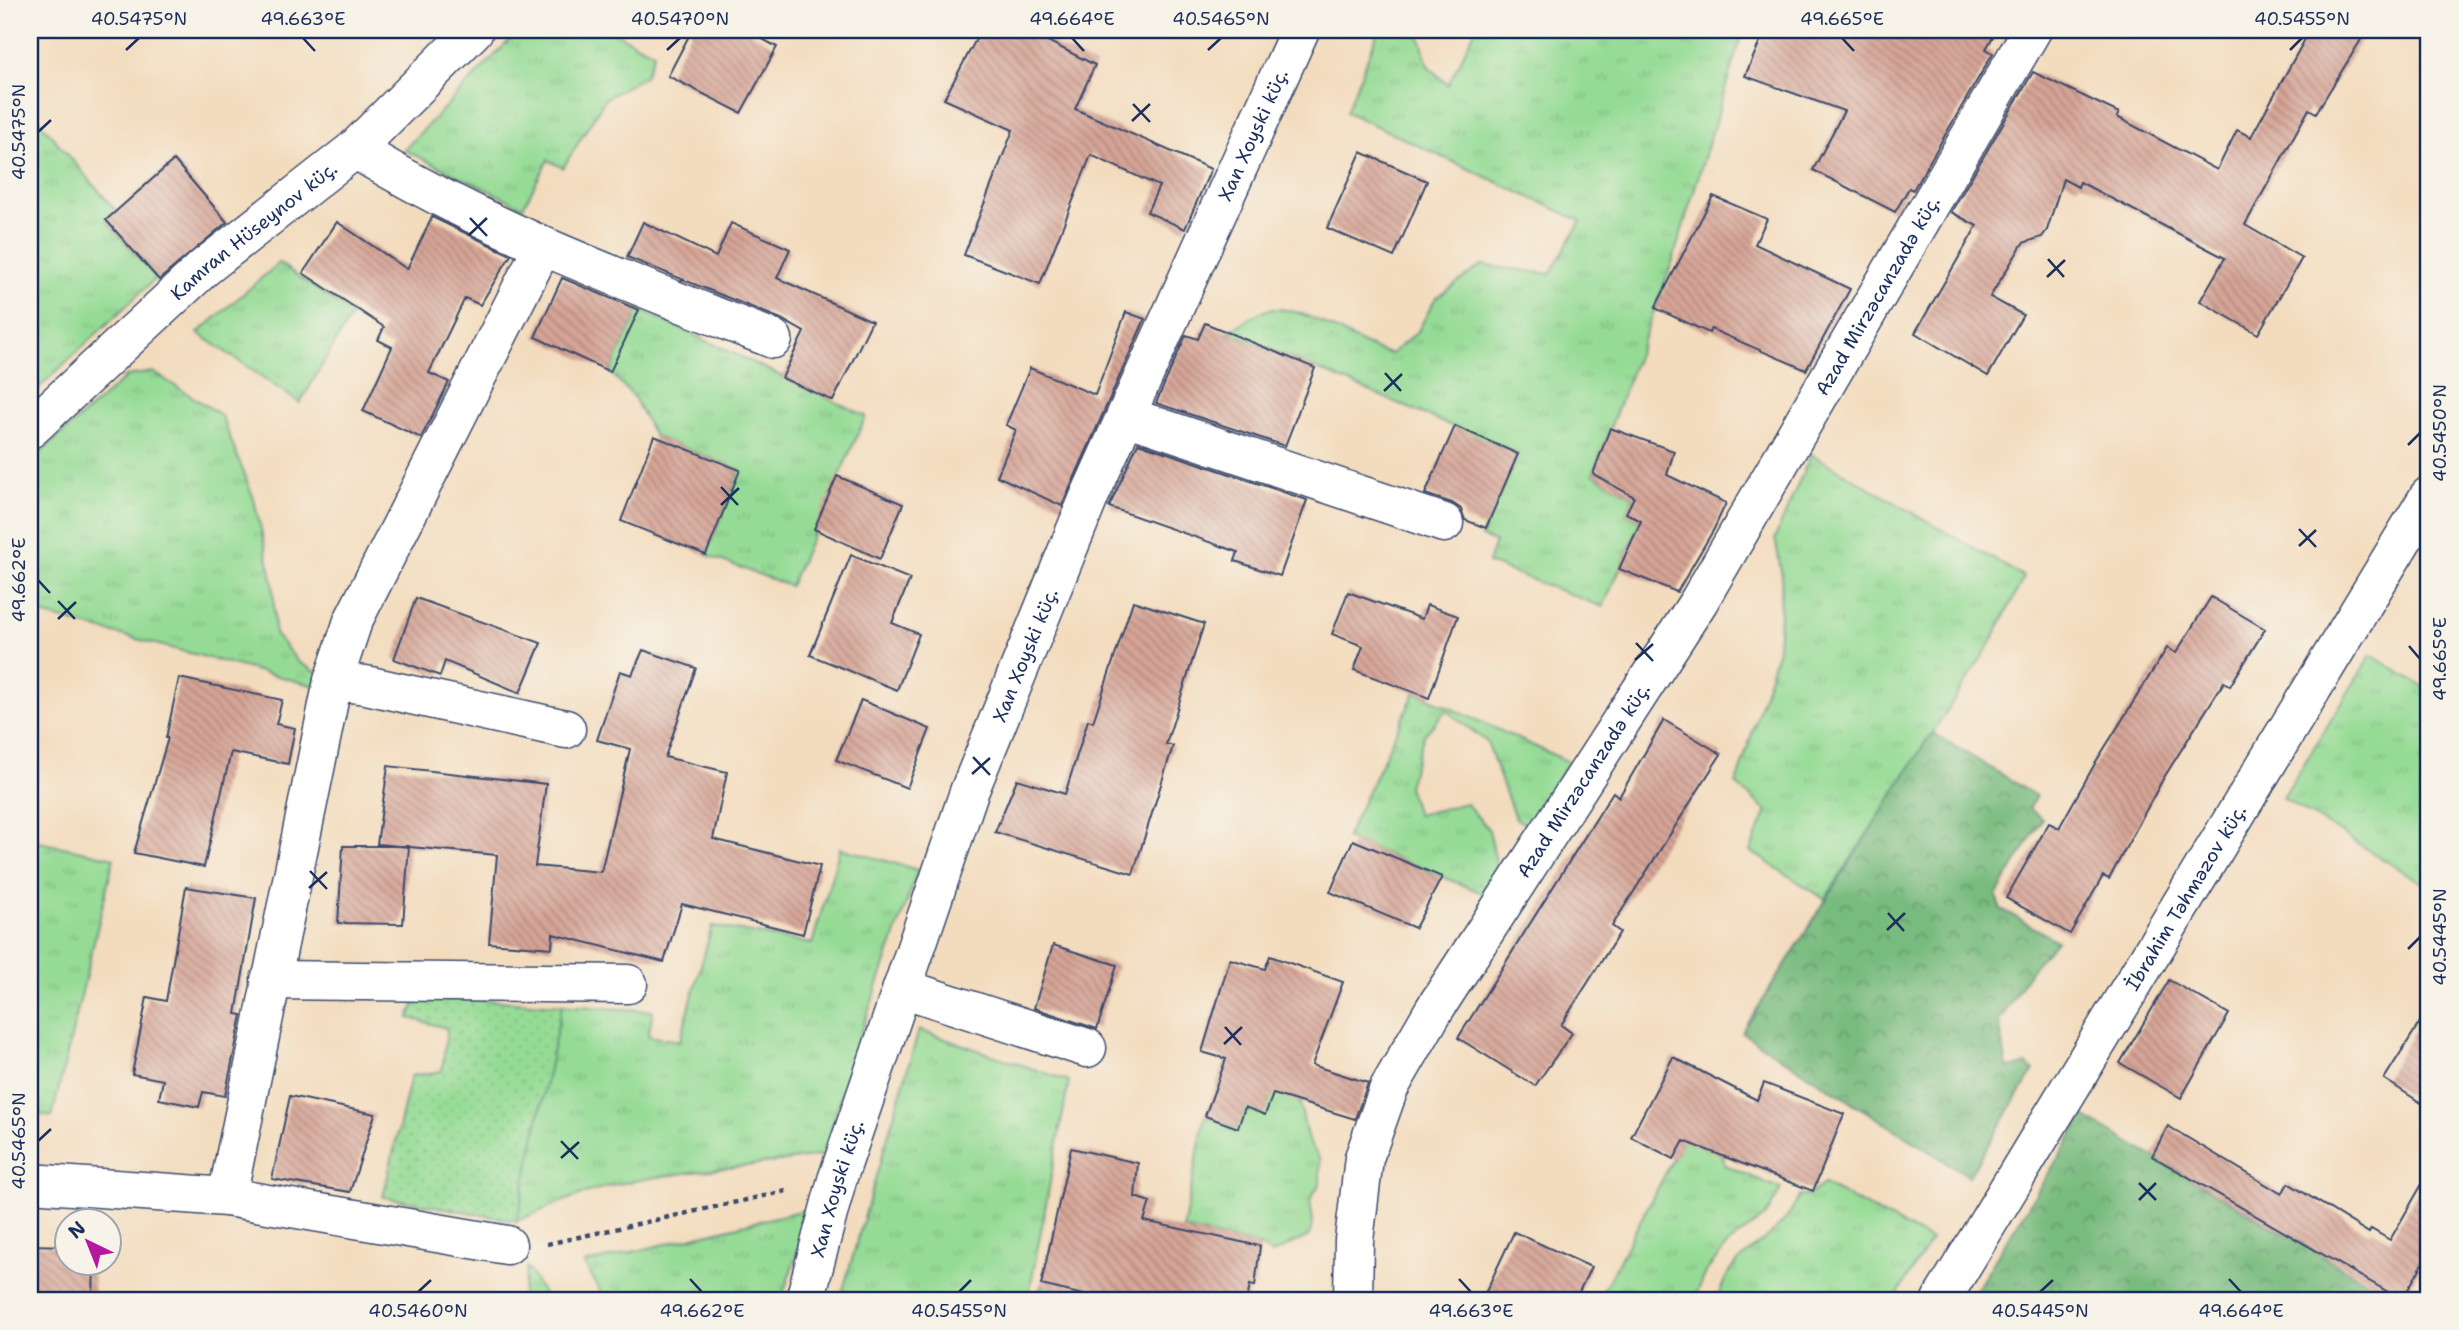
<svg xmlns="http://www.w3.org/2000/svg" width="2459" height="1330" font-family="'Shantell Sans',sans-serif">
<defs>
<pattern id="grass-tufts" width="24" height="20" patternUnits="userSpaceOnUse" patternTransform="scale(1.75)"><rect width="24" height="20" fill="#95db95"/><path d="M3 7l-1-3M5 7V3M7 7l1-3M15 17l-1-3M17 17v-4M19 17l1-3" fill="none" stroke="#80bc83"/></pattern>
<pattern id="forest-crowns" width="20" height="18" patternUnits="userSpaceOnUse" patternTransform="scale(1.75)"><rect width="20" height="18" fill="#78bb7e"/><path d="M2 6a3 3 0 1 1 6 0M12 15a3 3 0 1 1 6 0" fill="none" stroke="#62986a"/></pattern>
<pattern id="park-dots" width="8" height="8" patternUnits="userSpaceOnUse" patternTransform="scale(1.75)"><rect width="8" height="8" fill="#95db95"/><path d="M2 2h.1M6 6h.1" fill="none" stroke="#80bc83" stroke-width="1.8" stroke-linecap="round"/></pattern>
<pattern id="building-back-hatch" width="6" height="6" patternUnits="userSpaceOnUse" patternTransform="scale(1.75)"><rect width="6" height="6" fill="#d6a496"/><path d="M-1 5l2 2M0 0l6 6M5-1l2 2" fill="none" stroke="#ad867e"/></pattern>
</defs>
<rect width="100%" height="100%" fill="#f7f3e8"/>
<filter id="ink" filterUnits="userSpaceOnUse"><feTurbulence type="fractalNoise" baseFrequency=".0143" numOctaves="2"/><feDisplacementMap in="SourceGraphic" scale="14" xChannelSelector="R" yChannelSelector="G"/><feConvolveMatrix kernelMatrix="1 2 1 2 8 2 1 2 1" color-interpolation-filters="sRGB"/></filter>
<filter id="wash" filterUnits="userSpaceOnUse"><feTurbulence type="fractalNoise" baseFrequency=".00686" numOctaves="4" result="noise"/><feDisplacementMap in="SourceGraphic" scale="28" xChannelSelector="R" yChannelSelector="G"/><feGaussianBlur stdDeviation="1.57" result="paint"/><feColorMatrix in="noise" values="0 0 0 0 0 0 0 0 0 0 0 0 0 0 0 0 0 1.4 0 .05"/><feComposite in="paint" operator="in"/></filter>
<g filter="url(#wash)">
<rect width="100%" height="100%" fill="#f3dcbe"/>
<!-- grass -->
<g fill="url(#grass-tufts)" stroke="#58857a" stroke-width="2">
<polygon points="519,30 609,30 654,53 645,76 605,99 563,168 548,160 523,207 404,150"/>
<path d="M1379,30H1418L1428,66L1448,85L1475,30H1743L1672,263L1593,474L1634,497L1626,513L1641,521L1603,607L1488,563L1495,542L1481,537L1518,454L1229,332C1242,324 1258,310 1273,309C1311,307 1354,346 1391,354L1418,331L1435,299L1482,265L1550,274L1581,221L1346,112Z"/>
<polygon points="39,121 116,211 106,220 156,278 30,396 30,127"/>
<polygon points="279,263 352,314 300,403 198,333"/>
<polygon points="639,309 866,416 790,586 706,555 740,470 654,436 633,396 610,372"/>
<polygon points="153,372 221,415 254,499 273,583 275,634 298,662 318,673 315,686 30,611 30,462 127,376"/>
<polygon points="1811,454 2024,577 1991,643 1825,899 1750,851 1767,811 1736,784 1778,649 1782,576 1775,538"/>
<polygon points="2371,655 2429,690 2429,887 2283,798"/>
<polygon points="1415,692 1569,762 1527,825 1515,818 1487,742 1446,710 1424,735 1408,786 1417,815 1466,803 1489,830 1498,871 1485,894 1346,838"/>
<polygon points="30,840 114,858 52,1117 30,1112"/>
<path d="M840,848L918,870L848,1070L824,1155C750,1168 675,1170 602,1188C573,1195 544,1210 517,1221L562,1005L653,1011L648,1036L680,1041L712,926L812,944Z"/>
<polygon points="919,1030 1069,1081 1028,1300 840,1300"/>
<polygon points="1279,1077 1289,1081 1300,1104 1308,1141 1320,1159 1320,1183 1310,1200 1313,1222 1309,1236 1271,1254 1260,1246 1183,1229 1205,1116 1237,1128 1245,1107"/>
<polygon points="1686,1135 1723,1154 1724,1165 1781,1189 1766,1216 1730,1242 1707,1270 1694,1300 1598,1300"/>
<path d="M1824,1184L1931,1240L1894,1300H1716C1722,1290 1725,1275 1733,1267C1756,1242 1787,1229 1799,1196H1808Z"/>
<polygon points="812,1208 781,1300 606,1300 584,1264"/>
<polygon points="527,1267 547,1300 521,1300"/>
</g>
<!-- forest -->
<g fill="url(#forest-crowns)" stroke="#4a756e" stroke-width="2">
<polygon points="1935,734 2036,796 2029,808 2042,819 1996,896 2000,908 2057,941 2031,969 1999,1022 2007,1068 2027,1065 2034,1070 1969,1176 1742,1033 1928,738"/>
<polygon points="2084,1116 2397,1300 1970,1300"/>
</g>
<!-- park -->
<g fill="url(#park-dots)" stroke="#58857a" stroke-width="2">
<polygon points="417,996 562,1005 517,1221 383,1197 411,1076 442,1071 447,1028 409,1018"/>
<polygon points="1041,1285 1105,1300 1037,1300"/>
</g>
<g id="blocks">
<!-- building -->
<g fill="url(#building-back-hatch)">
<polygon points="692,30 746,30 777,47 741,113 668,76"/>
<polygon points="981,30 1026,30 1095,65 1075,109 1211,169 1185,229 1147,212 1159,186 1091,155 1040,284 964,255 1013,130 944,99"/>
<polygon points="1765,30 1997,30 1986,49 1993,53 1913,190 1909,188 1895,212 1813,170 1844,111 1745,76"/>
<polygon points="2310,30 2367,30 2316,113 2309,109 2245,225 2302,258 2258,334 2200,301 2225,258 2080,182 2078,187 2063,179 2047,230 2042,237 2023,243 1990,297 2023,315 1988,376 1915,333 1977,226 1951,212 2033,72 2119,113 2117,117 2217,170 2237,130 2251,137"/>
<polygon points="1361,152 1427,181 1394,257 1327,228"/>
<polygon points="174,160 227,222 159,280 106,220"/>
<polygon points="1713,196 1767,219 1755,244 1850,289 1806,370 1711,329 1709,333 1655,308"/>
<polygon points="432,217 511,255 480,305 465,298 429,373 449,382 421,438 363,411 392,347 378,340 384,327 303,273 337,222 407,269"/>
<polygon points="643,222 716,257 731,223 790,249 777,278 872,321 833,401 782,378 804,332 781,319 627,257"/>
<polygon points="562,278 639,310 610,372 535,337"/>
<polygon points="1126,312 1145,319 1062,506 997,476 1016,430 1006,425 1030,368 1095,395"/>
<polygon points="1205,323 1315,368 1285,446 1156,403 1186,335 1198,339"/>
<polygon points="1455,426 1518,454 1486,528 1465,520 1461,509 1452,503 1425,494"/>
<polygon points="1610,428 1674,451 1667,475 1726,503 1714,529 1677,592 1619,569 1641,521 1626,513 1634,497 1593,474"/>
<polygon points="654,436 740,470 706,555 621,521"/>
<polygon points="1138,443 1307,500 1280,576 1235,561 1238,552 1109,507"/>
<polygon points="837,476 903,504 880,559 814,529"/>
<polygon points="851,555 910,579 892,623 919,634 897,690 810,655"/>
<polygon points="1348,592 1422,619 1427,605 1458,616 1429,698 1354,670 1363,646 1332,634"/>
<polygon points="2211,597 2265,629 2230,686 2224,682 2163,779 2109,879 2103,876 2070,934 2006,898 2049,823 2059,828 2097,760 2167,648 2176,653"/>
<polygon points="416,598 541,643 520,693 445,661 440,676 394,659"/>
<polygon points="1133,601 1204,624 1166,744 1173,746 1133,874 995,832 1017,779 1065,794 1088,720 1093,722"/>
<polygon points="643,650 696,668 665,757 727,772 713,839 820,866 803,934 682,904 664,962 553,934 552,948 489,943 497,855 377,844 388,766 546,784 535,866 601,872 630,749 597,740 620,671 632,675"/>
<polygon points="179,678 282,700 276,724 295,728 288,764 231,752 204,867 134,853 168,738 166,738"/>
<polygon points="861,700 930,729 907,788 836,760"/>
<polygon points="1664,720 1721,754 1612,926 1620,932 1561,1025 1572,1033 1535,1086 1458,1038 1613,792 1619,797"/>
<polygon points="1353,840 1442,877 1415,928 1330,892"/>
<polygon points="343,846 409,846 403,924 338,923"/>
<polygon points="186,887 256,898 236,1014 242,1015 225,1096 203,1092 199,1107 159,1099 163,1080 132,1074 147,997 166,1001"/>
<polygon points="1053,945 1117,965 1097,1029 1034,1008"/>
<polygon points="1270,956 1343,982 1312,1065 1368,1083 1355,1119 1273,1094 1265,1115 1245,1107 1238,1128 1205,1116 1226,1059 1202,1052 1230,959 1265,969"/>
<polygon points="2169,980 2229,1014 2181,1098 2120,1063"/>
<polygon points="2429,1008 2429,1108 2384,1079"/>
<polygon points="1673,1057 1757,1100 1764,1083 1844,1114 1813,1191 1684,1141 1674,1159 1631,1137"/>
<polygon points="290,1096 375,1114 350,1192 272,1179"/>
<polygon points="2168,1126 2282,1194 2288,1183 2369,1233 2371,1229 2390,1240 2429,1172 2429,1253 2402,1300 2152,1156"/>
<polygon points="1071,1148 1138,1163 1135,1197 1150,1202 1144,1221 1260,1246 1255,1286 1250,1285 1247,1300 1105,1300 1041,1285"/>
<polygon points="1514,1232 1591,1267 1575,1300 1482,1300"/>
<polygon points="30,1245 66,1246 66,1264 94,1264 93,1300 30,1300"/>
</g>
</g>
</g>
<g filter="url(#ink)">
<use href="#blocks" fill-opacity="0" stroke="#3b496c" stroke-width="2"/>
<g fill="none" stroke-linecap="round" stroke-linejoin="round">
<defs>
<g id="minor">
<path d="M355,149C487,230 631,283 773,339"/>
<polyline points="1126,416 1444,523"/>
<path id="s1" d="M30,429L205,267L355,149L474,30"/>
<polyline points="333,681 366,685 566,729"/>
<polyline points="270,980 628,984"/>
<polyline points="902,988 1087,1048"/>
<polyline points="30,1183 227,1197 507,1245"/>
<polyline points="227,1197 333,681 353,621 542,248"/>
<path id="s2" d="M805,1300L837,1180L969,792L1090,495L1300,30"/>
<path id="s3" d="M1353,1300L1354,1240L1364,1158L1389,1088L1434,1010L1699,601L2032,30"/>
<path id="s4" d="M1941,1300L2429,496"/>
</g>
</defs>
<!-- minor casing -->
<use href="#minor" stroke="#3b496c" stroke-width="41"/>
<!-- path -->
<polyline stroke="#3b496c" stroke-width="4.5" stroke-dasharray="5 5" stroke-linecap="butt" points="547,1244 791,1190"/>
<!-- minor -->
<use href="#minor" stroke="#fff" stroke-width="38"/>
</g>
</g>
<!-- ticks -->
<path fill="none" stroke="#1b2f5e" stroke-width="2.5" d="M303,38L315,51M1072,38L1084,51M1842,38L1854,51M126,50L139,38M667,50L680,38M1208,50L1221,38M2290,50L2302,38M1133,104L1150,122M1132,121L1150,104M38,132L51,120M470,218L487,236M469,235L487,218M2048,259L2064,277M2047,277L2065,260M1385,373L1401,391M1384,391L1402,374M2408,445L2420,433M721,487L738,505M721,505L739,488M2299,529L2316,547M2299,546L2316,530M38,580L50,593M58,601L75,619M58,619L76,602M1636,643L1653,661M2409,646L2420,659M1635,660L1653,644M973,757L990,775M972,774L990,758M310,871L327,889M309,888L327,872M1888,913L1904,931M1887,930L1905,913M2408,949L2420,937M1225,1027L1241,1045M1224,1044L1242,1027M38,1141L51,1129M561,1141L578,1159M561,1158L579,1142M2139,1183L2156,1200M2139,1200L2156,1183M690,1279L702,1292M1459,1279L1471,1292M2229,1279L2241,1292M418,1292L431,1280M959,1292L971,1280M2040,1292L2053,1280"/>
<g text-anchor="middle" stroke-width="6" stroke-linejoin="round" paint-order="stroke">
<!-- street labels -->
<g font-size="19" fill="#1b2f5e" stroke="#f7f3e8">
<text dy="7" stroke="none"><textPath href="#s2" startOffset="1250">Xan Xoyski küç.</textPath></text>
<text dy="7" stroke="none"><textPath href="#s1" startOffset="299">Kamran Hüseynov küç.</textPath></text>
<text dy="7" stroke="none"><textPath href="#s3" startOffset="1148">Azad Mirzəcanzadə küç.</textPath></text>
<text dy="7" stroke="none"><textPath href="#s2" startOffset="682">Xan Xoyski küç.</textPath></text>
<text dy="7" stroke="none"><textPath href="#s3" startOffset="581">Azad Mirzəcanzadə küç.</textPath></text>
<text dy="7" stroke="none"><textPath href="#s4" startOffset="471">İbrahim Təhməzov küç.</textPath></text>
<text dy="7" stroke="none"><textPath href="#s2" startOffset="116">Xan Xoyski küç.</textPath></text>
</g>
</g>
<!-- margin -->
<rect width="2459" height="1330" fill="none" stroke="#f7f3e8" stroke-width="77"/>
<!-- north arrow -->
<g transform="translate(88 1242) rotate(317)"><circle r="33" fill="#f7f3e8" stroke="#9fa5b1" stroke-width="2"/>
<path d="M0-5L12 26L0 18L-12 26Z" fill="#b5179e"/>
<text y="-10" font-size="19" font-weight="bold" text-anchor="middle" fill="#1b2f5e">N</text>
</g>
<rect x="38" y="38" width="2382" height="1254" fill="none" stroke="#1b2f5e" stroke-width="2.5"/>
<g font-size="18" text-anchor="middle" fill="#1b2f5e">
<text x="139" y="25">40.5475°N</text>
<text x="303" y="25">49.663°E</text>
<text x="680" y="25">40.5470°N</text>
<text x="1072" y="25">49.664°E</text>
<text x="1221" y="25">40.5465°N</text>
<text x="1842" y="25">49.665°E</text>
<text x="2302" y="25">40.5455°N</text>
<text transform="translate(19 132) rotate(-90)" y="6">40.5475°N</text>
<text transform="translate(2440 433) rotate(-90)" y="6">40.5450°N</text>
<text transform="translate(19 580) rotate(-90)" y="6">49.662°E</text>
<text transform="translate(2440 659) rotate(-90)" y="6">49.665°E</text>
<text transform="translate(2440 937) rotate(-90)" y="6">40.5445°N</text>
<text transform="translate(19 1141) rotate(-90)" y="6">40.5465°N</text>
<text x="418" y="1317">40.5460°N</text>
<text x="702" y="1317">49.662°E</text>
<text x="959" y="1317">40.5455°N</text>
<text x="1471" y="1317">49.663°E</text>
<text x="2040" y="1317">40.5445°N</text>
<text x="2241" y="1317">49.664°E</text>
</g>
</svg>
